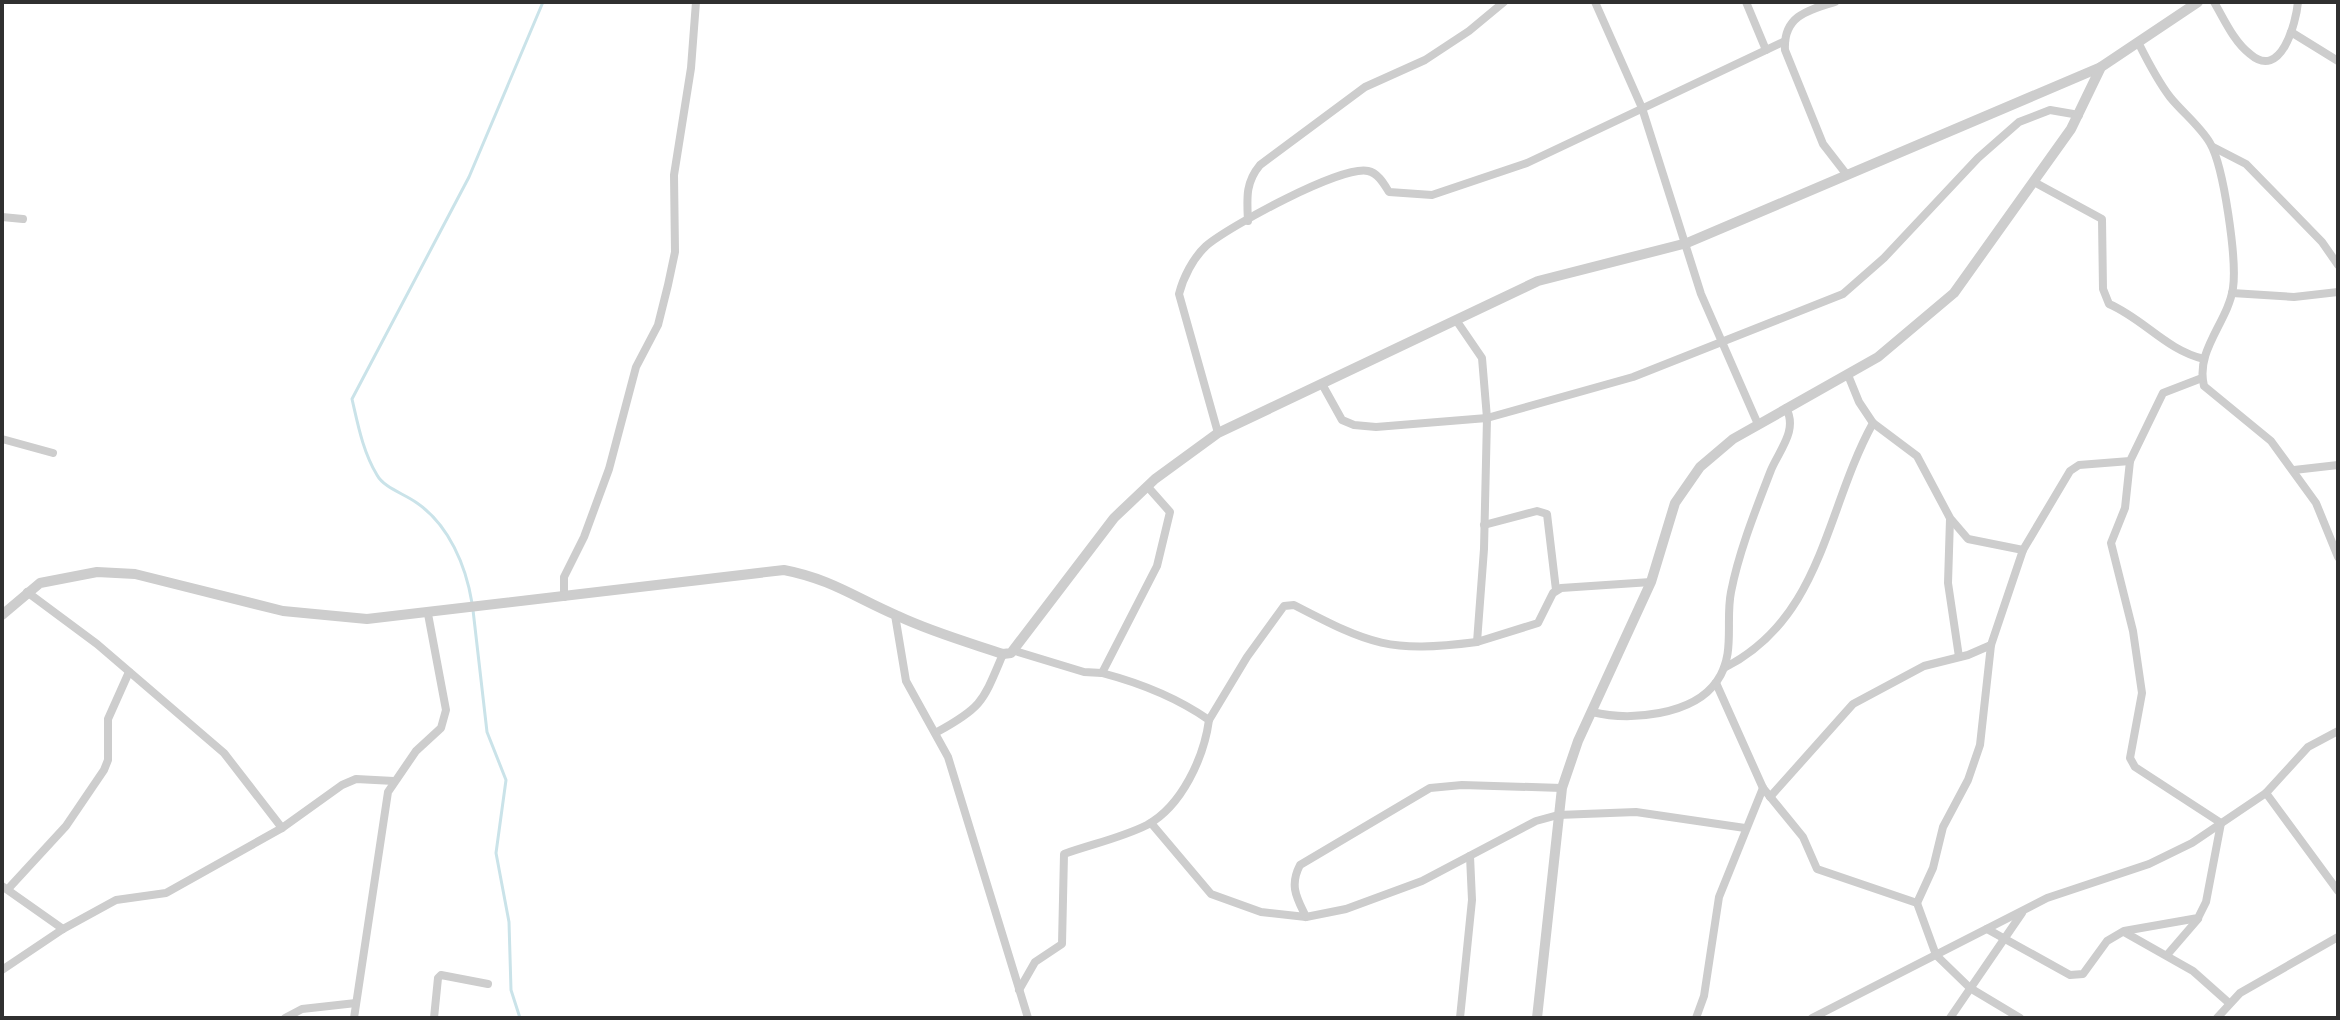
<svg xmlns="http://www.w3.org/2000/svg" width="2340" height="1020" font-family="Quicksand,sans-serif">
<rect width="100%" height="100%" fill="#fff"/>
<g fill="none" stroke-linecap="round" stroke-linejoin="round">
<!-- stream -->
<g stroke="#cae3e9" stroke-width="3">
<path d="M472,603C466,566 449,525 417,503C405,494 384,488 377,475C363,452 358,425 352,399L469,177L543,2"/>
<polyline points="473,610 487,732 506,780 496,853 509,922 511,990 520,1018"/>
</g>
<!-- minor -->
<g stroke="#cdcdcd" stroke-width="8">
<polyline points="1595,2 1642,108 1701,294 1757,422"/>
<polyline points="1746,2 1766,50"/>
<path d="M1835,2C1808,10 1783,16 1785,50L1823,144L1847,175"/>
<path d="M2214,2C2224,19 2234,42 2250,54C2281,81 2296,23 2298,2"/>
<polyline points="2291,32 2338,61"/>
<path d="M2139,44C2148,62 2157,80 2170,97C2182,112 2200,126 2210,143C2224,167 2237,260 2233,288C2228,322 2195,350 2204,386L2271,441L2316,503L2338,557"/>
<polyline points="2213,147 2246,164 2322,242 2338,265"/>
<path d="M2034,182L2102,219L2103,289L2109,304C2144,319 2166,350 2204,359"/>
<polyline points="2,217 23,219"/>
<path d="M1248,221C1247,199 1245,183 1260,165L1365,87L1425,60L1469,31L1504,2"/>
<polyline points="2232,293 2294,297 2338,292"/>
<polyline points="1456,320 1482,358 1487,418 1484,549 1477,642 1538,623 1553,593 1561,588 1651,582"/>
<polyline points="1322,384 1342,420 1354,425 1376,427 1487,418 1633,377 1843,294 1884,258 1978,158 2019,122 2050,110 2079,115"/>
<polyline points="1873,423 1917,456 1950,518 1968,539 2023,550"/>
<path d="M1218,433L1179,294C1183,278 1193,258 1206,246C1228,227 1341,165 1368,171C1378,173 1384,184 1389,192L1432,195L1527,163L1785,41"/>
<polyline points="2,439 53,453"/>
<polyline points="2130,461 2125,508 2111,543 2133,631 2142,693 2130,758 2135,767 2221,823"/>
<polyline points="2294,470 2338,465"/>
<polyline points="1950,519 1948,583 1959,657"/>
<polyline points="1484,525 1537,511 1547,514 1556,590"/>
<polyline points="27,592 97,644 224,753 282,828"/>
<polyline points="564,597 564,577 584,537 609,469 636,367 658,325 668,285 675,252 674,175 691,68 696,2"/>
<polyline points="895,615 906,681 948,757 1028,1018"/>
<polyline points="1015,651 1084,672 1102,673 1157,566 1170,512 1147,486"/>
<path d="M1724,668C1823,618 1825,510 1873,423L1859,402L1848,375"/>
<polyline points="1716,683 1763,788 1803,837 1817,869 1917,903 1936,955 1970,988 2020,1018"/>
<path d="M1592,712C1629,721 1693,716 1717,681C1736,654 1725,622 1731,592C1739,551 1756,509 1771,470C1780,449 1798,430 1786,408"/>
<path d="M1209,720L1247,657L1284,606L1294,605C1371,645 1389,653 1477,642"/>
<path d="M937,732C983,707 983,701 1003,654"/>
<polyline points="2266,793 2338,891"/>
<polyline points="1770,797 1853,704 1924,666 1968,655 1991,645"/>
<polyline points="1151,823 1211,894 1261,912 1306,917 1346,909 1422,881 1536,821 1558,815 1636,812 1745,828"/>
<polyline points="2,886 63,929"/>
<polyline points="8,889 66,826 104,770 108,760 108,719 129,672"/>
<polyline points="1917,903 1933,868 1943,827 1968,780 1980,745 1991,645 2023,550 2070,471 2079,465 2130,461 2163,393 2202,378"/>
<path d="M1306,917C1297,898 1289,886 1300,865L1430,788L1462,785L1562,788"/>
<polyline points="1987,929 2070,975 2083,974 2107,941 2124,931 2198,918 2206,902 2221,823"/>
<polyline points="2124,932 2193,971 2229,1003"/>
<polyline points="2167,955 2198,919"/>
<polyline points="2,970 63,929 116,900 166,893 282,828 342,785 356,779 394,781"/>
<path d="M1019,990L1035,962L1062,944L1064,854C1092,844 1121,838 1147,825C1182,806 1204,757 1209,720C1176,697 1140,683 1102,673"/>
<polyline points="285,1018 302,1009 356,1003"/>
<polyline points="354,1018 388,792 416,751 441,728 446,710 428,614"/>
<polyline points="434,1018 438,978 441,975 488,984"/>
<polyline points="1460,1018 1472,900 1470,856"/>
<polyline points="1696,1018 1704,996 1719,897 1763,788"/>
<polyline points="1812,1018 2047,898 2149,864 2192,843 2266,793 2308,747 2338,731"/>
<polyline points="1950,1018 2022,913"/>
<polyline points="2217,1018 2240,993 2338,937"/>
</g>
<!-- tertiary -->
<g stroke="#cdcdcd" stroke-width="10">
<path d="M2,615L40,583L97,572L135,574L283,611L367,619L784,570C831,579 856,598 898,616C932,632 967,642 1003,654L1011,653L1114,518L1155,479L1218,433L1538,281L1687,243L2101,67"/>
<polyline points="1537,1018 1562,788 1578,741 1651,582 1675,503 1700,467 1733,439 1878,357 1954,293 2071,129 2101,67 2198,2"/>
</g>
</g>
<!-- border -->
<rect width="2340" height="1020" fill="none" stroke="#303030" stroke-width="8"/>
</svg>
